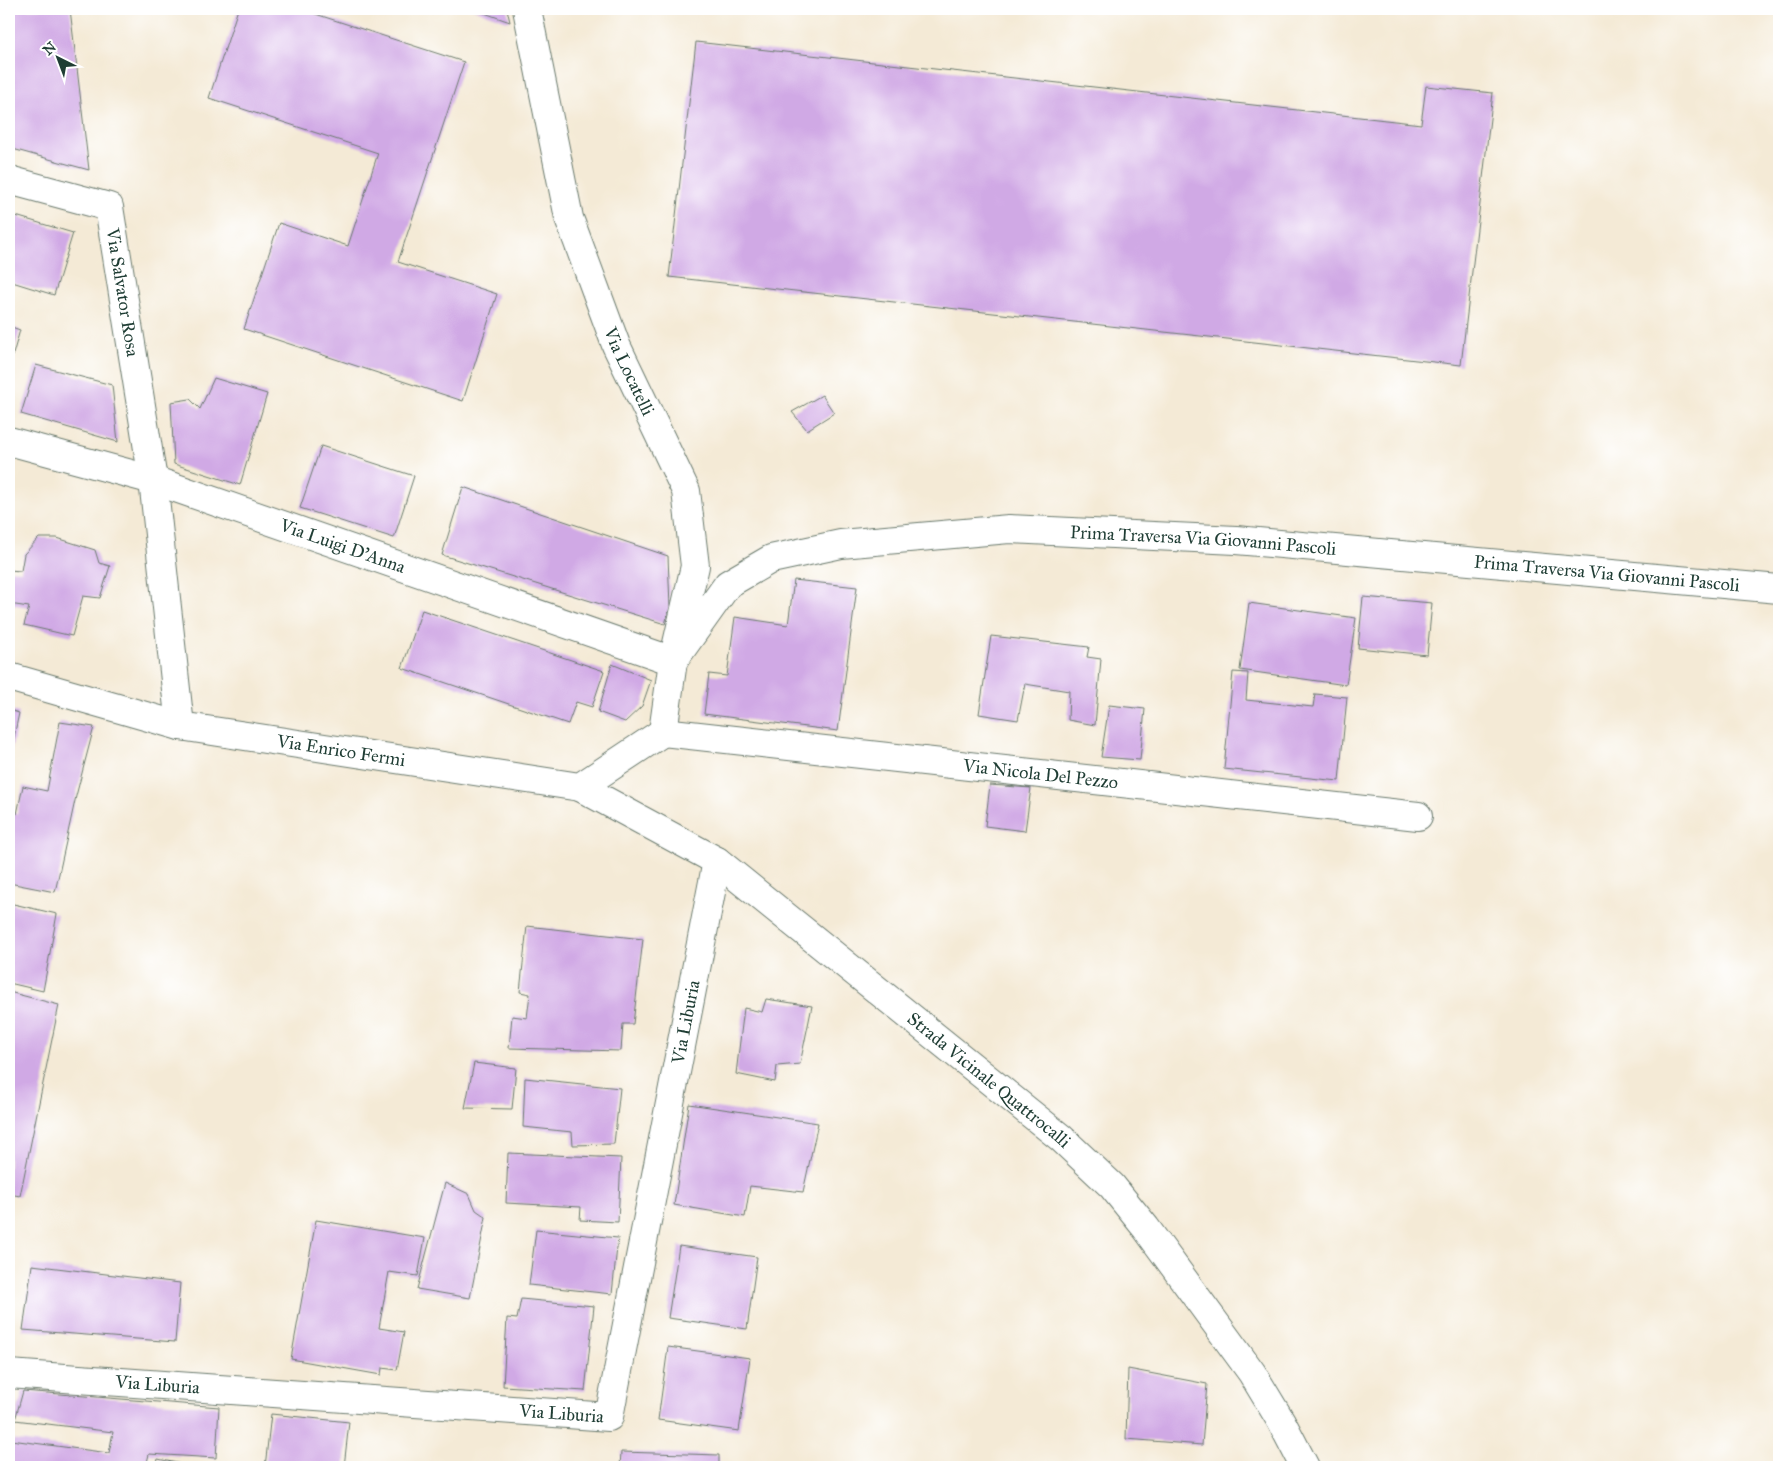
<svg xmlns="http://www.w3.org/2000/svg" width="1788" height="1476" font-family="'IM FELL Great Primer',serif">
<rect width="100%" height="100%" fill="#fff"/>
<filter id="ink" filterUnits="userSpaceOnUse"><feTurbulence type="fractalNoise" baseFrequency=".02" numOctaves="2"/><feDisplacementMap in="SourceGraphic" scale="10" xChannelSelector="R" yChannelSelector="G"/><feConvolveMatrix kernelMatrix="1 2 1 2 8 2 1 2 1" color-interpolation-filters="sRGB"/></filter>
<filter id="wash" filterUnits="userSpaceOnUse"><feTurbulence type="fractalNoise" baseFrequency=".0096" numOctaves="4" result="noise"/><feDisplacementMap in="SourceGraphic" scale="20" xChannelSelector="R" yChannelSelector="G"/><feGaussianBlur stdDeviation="1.12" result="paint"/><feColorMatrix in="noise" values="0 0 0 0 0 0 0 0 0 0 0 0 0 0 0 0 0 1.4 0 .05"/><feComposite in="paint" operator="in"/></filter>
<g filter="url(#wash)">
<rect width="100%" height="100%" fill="#f4ead6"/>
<g id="blocks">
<!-- building -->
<g fill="#d0a9e5">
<polygon points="9,9 70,9 89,170 9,148"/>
<polygon points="238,9 300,9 464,62 398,262 497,294 463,401 244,329 279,223 348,246 378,153 209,98"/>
<polygon points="473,9 507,9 510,22"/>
<polygon points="696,42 1421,124 1426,86 1493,93 1461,365 669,277"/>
<polygon points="9,214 73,233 54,295 9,281"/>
<polygon points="9,326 20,330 9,368"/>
<polygon points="36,365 112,385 118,442 21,414"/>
<polygon points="214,378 267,394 240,485 174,464 171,402 190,399 200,409"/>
<polygon points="822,395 834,413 807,430 792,412"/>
<polygon points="321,446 414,476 394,538 300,508"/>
<polygon points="463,487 668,556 670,607 665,624 442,555"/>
<polygon points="9,496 14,506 14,519 9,521"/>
<polygon points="39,538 57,538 95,550 99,563 110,566 100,598 83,596 72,636 24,625 29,607 9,604 9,570 21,571 24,554"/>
<polygon points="794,580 857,587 838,731 704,714 709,674 727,676 735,617 788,625"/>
<polygon points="1363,597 1432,603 1427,655 1358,648"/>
<polygon points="1249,603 1356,618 1346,685 1240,670"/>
<polygon points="422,610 604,671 592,707 576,702 568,724 402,668"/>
<polygon points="991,636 1089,647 1087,657 1101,659 1095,725 1068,720 1069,691 1025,684 1018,720 979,714"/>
<polygon points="612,664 651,680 642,706 625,722 598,712"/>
<polygon points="1233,672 1248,673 1246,700 1313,707 1315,694 1347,697 1339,781 1224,769"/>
<polygon points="1109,705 1145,709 1140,760 1101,757"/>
<polygon points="9,710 19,713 10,756 9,756"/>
<polygon points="60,722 94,727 76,796 55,892 9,883 9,812 17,814 23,786 47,791"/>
<polygon points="990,785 1031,788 1025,831 985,826"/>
<polygon points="9,903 57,914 43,991 9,983"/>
<polygon points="527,926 643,939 633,1024 623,1024 621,1051 509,1048 512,1016 527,1018 530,994 520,992"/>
<polygon points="9,992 59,1005 20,1196 9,1194"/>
<polygon points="766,999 812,1006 800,1064 777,1066 775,1082 736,1074 744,1008 762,1012"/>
<polygon points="474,1063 516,1068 512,1109 465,1108"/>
<polygon points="525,1078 620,1088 614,1144 573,1145 572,1132 523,1127"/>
<polygon points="689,1104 818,1123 803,1192 750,1186 745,1217 674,1205"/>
<polygon points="508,1153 621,1158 618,1222 580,1220 581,1207 506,1203"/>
<polygon points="445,1183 469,1194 476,1210 486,1217 470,1298 417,1289"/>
<polygon points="316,1220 425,1238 418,1276 389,1272 379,1328 404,1332 397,1370 382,1368 381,1375 291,1359"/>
<polygon points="536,1230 618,1238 612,1294 529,1285"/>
<polygon points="679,1246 757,1257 747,1329 668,1318"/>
<polygon points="32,1265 180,1283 175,1342 23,1330"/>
<polygon points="521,1299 594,1306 585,1391 503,1386 507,1318 517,1319"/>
<polygon points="668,1347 750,1358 739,1431 658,1420"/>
<polygon points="1128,1369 1207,1384 1202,1445 1126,1439"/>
<polygon points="23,1391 219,1407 216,1458 149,1454 146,1467 23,1467 9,1465 11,1440 109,1453 113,1432 15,1420"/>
<polygon points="271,1414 349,1422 344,1467 265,1467"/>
<polygon points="621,1452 719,1455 719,1467 620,1467"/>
<polygon points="158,1459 191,1466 190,1467 156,1467"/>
</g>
</g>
</g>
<g filter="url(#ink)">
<use href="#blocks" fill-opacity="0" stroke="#6a7a6d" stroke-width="1"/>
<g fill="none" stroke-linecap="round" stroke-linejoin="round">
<defs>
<g id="street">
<path id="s1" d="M527,9L569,218L616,345L686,491L695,566L673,661L663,732"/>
<path id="s2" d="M9,180L109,207L153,480L180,726"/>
<path id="s3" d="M9,441L153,480L673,661L728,584L771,559L841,544L1009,529L1236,540L1779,589"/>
<path id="s4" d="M9,677L180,726L580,787L663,732"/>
<path id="s5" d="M663,732L1418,816"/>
<path id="s6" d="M580,787L717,861L1061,1138L1112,1186L1146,1228L1252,1373L1281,1421L1305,1467"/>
<path id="s7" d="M9,1374L609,1417L717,861"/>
</g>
</defs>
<!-- street casing -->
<use href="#street" stroke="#6a7a6d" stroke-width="30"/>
<!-- street -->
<use href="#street" stroke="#fff" stroke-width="28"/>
</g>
</g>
<g text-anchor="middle" stroke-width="4.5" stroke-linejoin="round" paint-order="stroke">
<!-- street labels -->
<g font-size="18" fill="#1f3d34" stroke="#fff">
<text dy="6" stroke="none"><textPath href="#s2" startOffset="190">Via Salvator Rosa</textPath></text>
<text dy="6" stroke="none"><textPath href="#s1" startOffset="378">Via Locatelli</textPath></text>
<text dy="6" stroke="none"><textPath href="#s3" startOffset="1279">Prima Traversa Via Giovanni Pascoli</textPath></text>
<text dy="6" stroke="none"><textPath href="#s3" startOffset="350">Via Luigi D'Anna</textPath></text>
<text dy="6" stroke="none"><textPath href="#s3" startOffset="1684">Prima Traversa Via Giovanni Pascoli</textPath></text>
<text dy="6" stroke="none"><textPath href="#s4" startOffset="341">Via Enrico Fermi</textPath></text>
<text dy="6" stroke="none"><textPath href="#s5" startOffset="380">Via Nicola Del Pezzo</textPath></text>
<text dy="6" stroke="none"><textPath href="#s7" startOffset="1004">Via Liburia</textPath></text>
<text dy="6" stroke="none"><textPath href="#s6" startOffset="505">Strada Vicinale Quattrocalli</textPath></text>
<text dy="6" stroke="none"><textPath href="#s7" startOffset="149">Via Liburia</textPath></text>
<text dy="6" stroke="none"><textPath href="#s7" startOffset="554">Via Liburia</textPath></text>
</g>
</g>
<!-- margin -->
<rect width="1788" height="1476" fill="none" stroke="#fff" stroke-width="30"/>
<!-- north arrow -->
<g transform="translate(58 58) rotate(318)" stroke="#ffffff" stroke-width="4" paint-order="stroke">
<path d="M0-4L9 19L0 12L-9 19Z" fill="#1f3d34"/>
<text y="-8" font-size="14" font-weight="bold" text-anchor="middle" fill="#1f3d34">N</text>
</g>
</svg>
